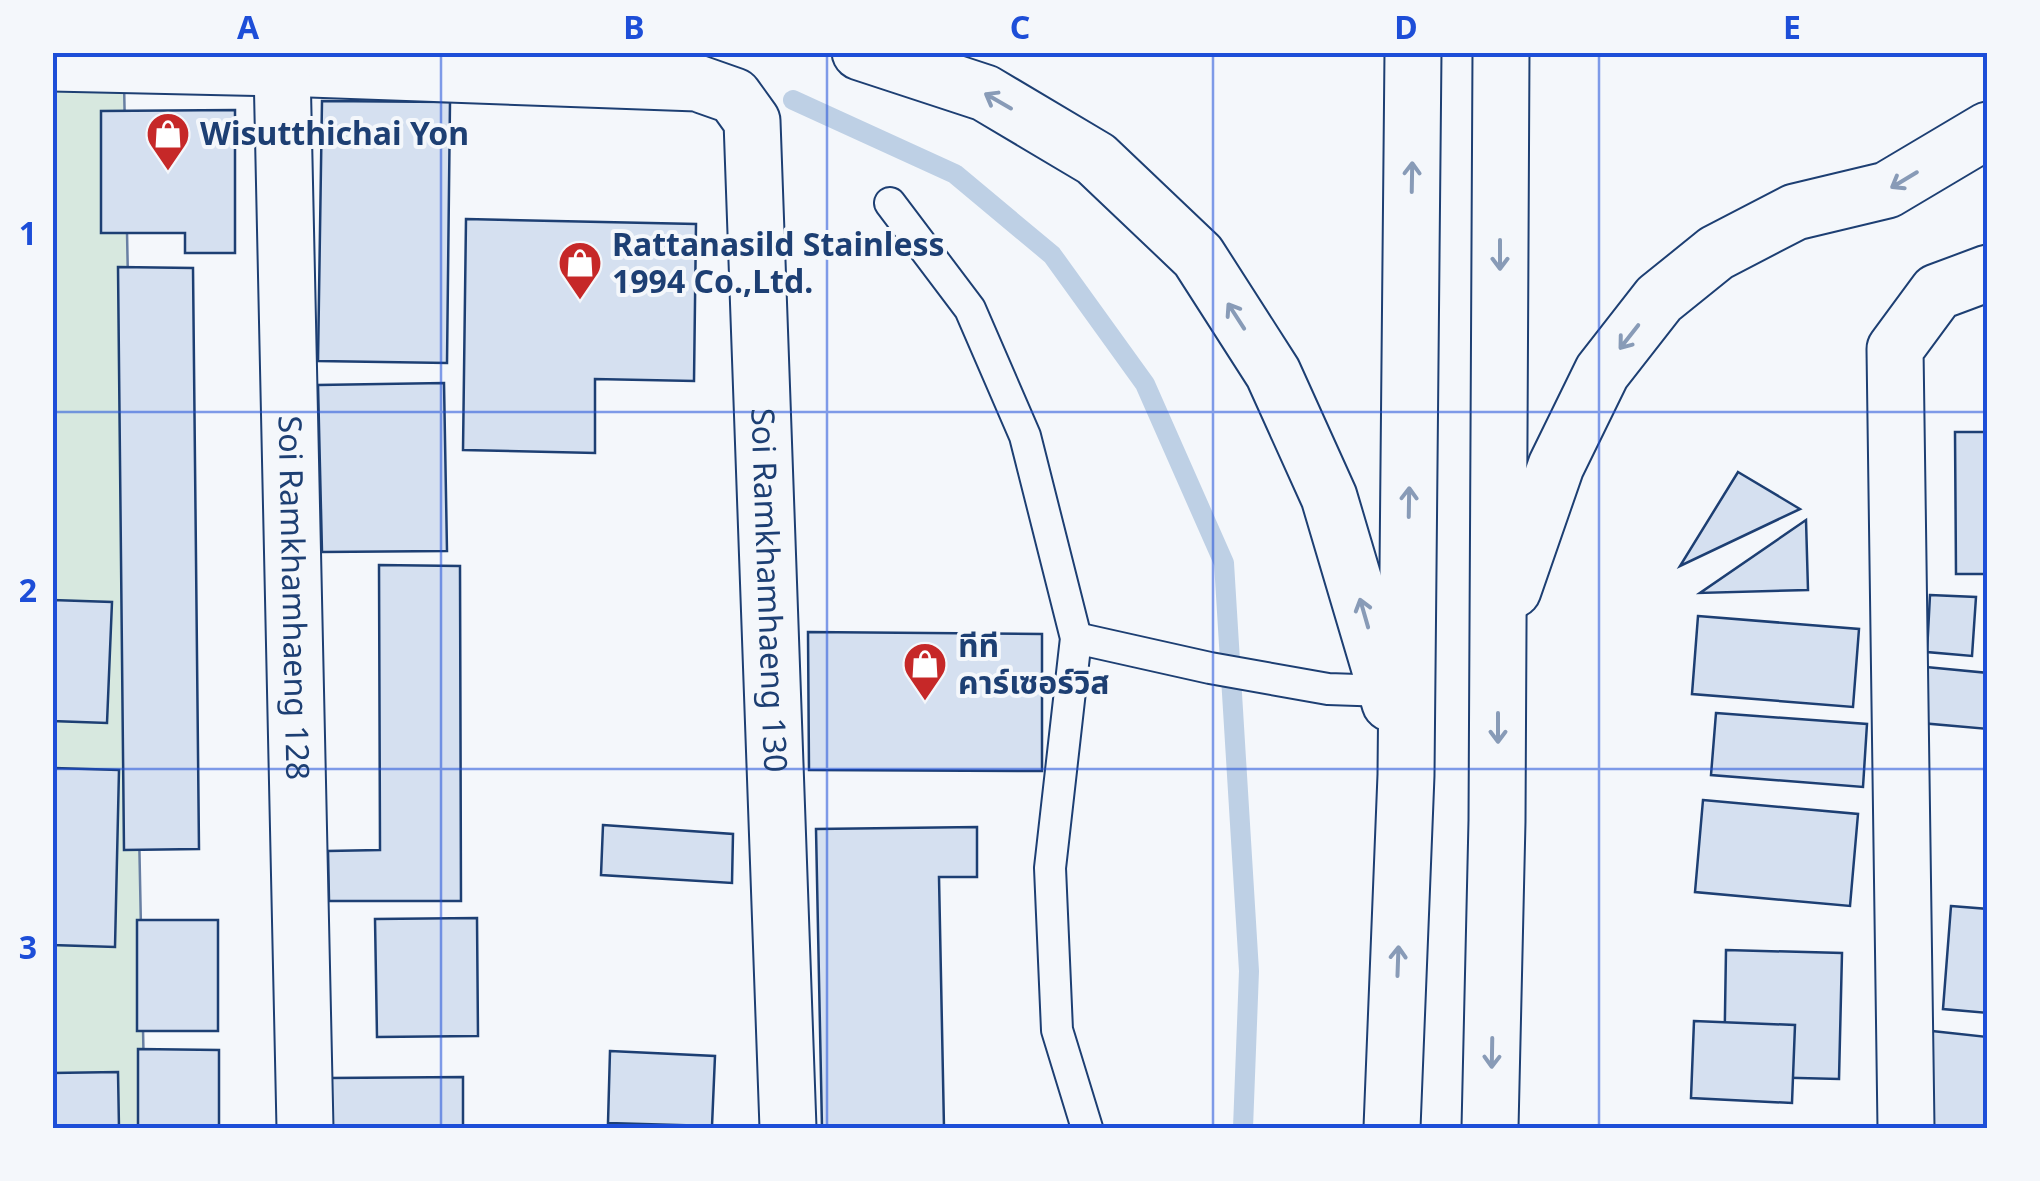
<svg xmlns="http://www.w3.org/2000/svg" width="2040" height="1181" font-family="'Noto Sans','Noto Sans Thai',sans-serif">
<rect width="100%" height="100%" fill="#f4f7fb"/>
<!-- green -->
<polygon fill="#d7e8df" stroke="#687fa3" stroke-width="2.5" points="124,82 145,1128 53,1128 52,83"/>
<g fill="none" stroke-linecap="round" stroke-linejoin="round">
<!-- stream -->
<polyline stroke="#bed0e5" stroke-width="20" points="793,100 955,174 1052,255 1145,384 1224,563 1249,971 1243,1128"/>
</g>
<!-- building -->
<g fill="#d5e0f0" stroke="#1d3f73" stroke-width="2.5">
<polygon points="322,101 450,102 447,363 318,361"/>
<polygon points="235,110 235,253 185,253 185,233 101,233 101,111"/>
<polygon points="466,219 696,224 694,381 595,379 595,453 463,450"/>
<polygon points="118,267 193,268 199,849 124,850"/>
<polygon points="444,383 447,551 322,552 318,385"/>
<polygon points="1955,432 1988,432 1988,574 1956,574"/>
<polygon points="1738,472 1800,509 1680,566"/>
<polygon points="1806,520 1808,590 1700,593"/>
<polygon points="379,565 460,566 461,901 329,901 328,851 380,850"/>
<polygon points="1930,595 1976,597 1972,656 1927,652"/>
<polygon points="52,600 112,602 107,723 52,721"/>
<polygon points="1698,616 1859,629 1853,707 1692,694"/>
<polygon points="808,632 1042,634 1042,771 809,770"/>
<polygon points="1926,667 1988,673 1988,729 1921,723"/>
<polygon points="1716,713 1867,724 1863,787 1711,775"/>
<polygon points="54,768 119,770 115,947 52,945"/>
<polygon points="1703,800 1858,814 1850,906 1695,892"/>
<polygon points="603,825 733,834 732,883 601,875"/>
<polygon points="977,827 977,877 939,877 944,1128 822,1128 816,829"/>
<polygon points="1951,906 1988,909 1988,1013 1943,1009"/>
<polygon points="477,918 478,1036 377,1037 375,919"/>
<rect x="137" y="920" width="81" height="111"/>
<polygon points="1726,950 1842,953 1839,1079 1724,1076"/>
<polygon points="1694,1021 1795,1025 1792,1103 1691,1098"/>
<polygon points="1932,1031 1988,1037 1988,1128 1920,1128"/>
<polygon points="138,1049 219,1050 219,1128 138,1128"/>
<polygon points="610,1051 715,1056 712,1126 608,1123"/>
<polygon points="118,1072 119,1128 52,1128 52,1073"/>
<polygon points="463,1077 463,1128 330,1128 330,1078"/>
</g>
<g fill="none" stroke-linecap="round" stroke-linejoin="round">
<defs>
<g id="service">
<polyline points="890,203 970,309 1025,436 1076,638 1050,868 1057,1030 1087,1128"/>
<polyline points="1076,638 1210,668 1328,689 1387,691"/>
</g>
<g id="minor">
<path id="s1" d="M52,63L282,68L697,83L734,96L752,121L788,1128"/>
<path id="s2" d="M282,68L305,1128"/>
<polyline points="1906,1128 1895,349 1937,292 1988,273"/>
</g>
<g id="secondary">
<polyline points="860,52 985,93 1096,159 1198,256 1273,373 1329,497 1390,703"/>
<polyline points="1392,1128 1406,775 1413,52"/>
</g>
<g id="motorway">
<polyline points="1513,590 1556,466 1602,372 1659,299 1716,253 1795,212 1887,190 1988,130"/>
<polyline points="1490,1128 1497,821 1501,52"/>
</g>
</defs>
<!-- service casing -->
<use href="#service" stroke="#1d3f73" stroke-width="34"/>
<!-- minor casing -->
<use href="#minor" stroke="#1d3f73" stroke-width="59"/>
<!-- secondary casing -->
<use href="#secondary" stroke="#1d3f73" stroke-width="59"/>
<!-- motorway casing -->
<use href="#motorway" stroke="#1d3f73" stroke-width="59"/>
<!-- service -->
<use href="#service" stroke="#f4f7fb" stroke-width="30"/>
<!-- minor -->
<use href="#minor" stroke="#f4f7fb" stroke-width="55"/>
<!-- secondary -->
<use href="#secondary" stroke="#f4f7fb" stroke-width="55"/>
<!-- motorway -->
<use href="#motorway" stroke="#f4f7fb" stroke-width="55"/>
</g>
<!-- one-way arrows -->
<defs><path id="oneway-shaft" d="M-6 0H5M1.5-3L5.5 0L1.5 3" fill="none" stroke-width="1.6" stroke-linecap="round" stroke-linejoin="round" transform="scale(2.5)"/></defs>
<g stroke="#889bb7">
<use href="#oneway-shaft" transform="translate(998 101) rotate(-150)"/>
<use href="#oneway-shaft" transform="translate(1412 177) rotate(-89)"/>
<use href="#oneway-shaft" transform="translate(1904 180) rotate(149)"/>
<use href="#oneway-shaft" transform="translate(1500 255) rotate(90)"/>
<use href="#oneway-shaft" transform="translate(1236 316) rotate(-123)"/>
<use href="#oneway-shaft" transform="translate(1629 337) rotate(128)"/>
<use href="#oneway-shaft" transform="translate(1409 502) rotate(-89)"/>
<use href="#oneway-shaft" transform="translate(1364 613) rotate(-106)"/>
<use href="#oneway-shaft" transform="translate(1498 728) rotate(90)"/>
<use href="#oneway-shaft" transform="translate(1398 961) rotate(-88)"/>
<use href="#oneway-shaft" transform="translate(1492 1053) rotate(91)"/>
</g>
<!-- grid -->
<path fill="none" stroke="#1d4ed8" stroke-width="2.5" stroke-opacity="0.55" d="M441,52V1128M827,52V1128M1213,52V1128M1599,52V1128M52,412H1988M52,769H1988"/>
<!-- icons -->
<defs>
<symbol id="shop-pin" viewBox="-11 -11 22 30"><path d="M0 17L-7.5 6A9.5 9.5 0 1 1 7.5 6Z" fill="#c62828" stroke="#f4f7fb"/><path d="M-5-2.5h2.3a2.7 3.5 0 0 1 5.4 0H5L5.5 6h-11ZM-1.5-2.5h3a1.5 2.3 0 0 0-3 0Z" fill="#fff"/></symbol>
</defs>
<g fill-rule="evenodd">
<use href="#shop-pin" x="143" y="109" width="50" height="68"/>
<use href="#shop-pin" x="555" y="238" width="50" height="68"/>
<use href="#shop-pin" x="900" y="639" width="50" height="68"/>
</g>
<g text-anchor="middle" stroke-width="8" stroke-linejoin="round" paint-order="stroke">
<!-- poi labels -->
<g font-size="32" font-weight="bold" fill="#1d3f73" stroke="#f4f7fb" text-anchor="start">
<text x="200" y="145">Wisutthichai Yon</text>
<text x="612" y="256">Rattanasild Stainless<tspan x="612" dy="37">1994 Co.,Ltd.</tspan></text>
<text x="958" y="657">ทีที<tspan x="958" dy="37">คาร์เซอร์วิส</tspan></text>
</g>
<!-- street labels -->
<g font-size="32" fill="#1d3f73" stroke="#f4f7fb">
<text dy="11" stroke="none"><textPath href="#s1" startOffset="1185">Soi Ramkhamhaeng 130</textPath></text>
<text dy="11" stroke="none"><textPath href="#s2" startOffset="530">Soi Ramkhamhaeng 128</textPath></text>
</g>
</g>
<!-- border -->
<rect width="2040" height="1181" fill="none" stroke="#f4f7fb" stroke-width="110"/>
<rect x="55" y="55" width="1930" height="1071" fill="none" stroke="#1d4ed8" stroke-width="4"/>
<g font-size="32" text-anchor="middle" font-weight="bold" fill="#1d4ed8">
<text x="248" y="39">A</text>
<text x="634" y="39">B</text>
<text x="1020" y="39">C</text>
<text x="1406" y="39">D</text>
<text x="1792" y="39">E</text>
<text x="28" y="245">1</text>
<text x="28" y="602">2</text>
<text x="28" y="959">3</text>
</g>
</svg>
